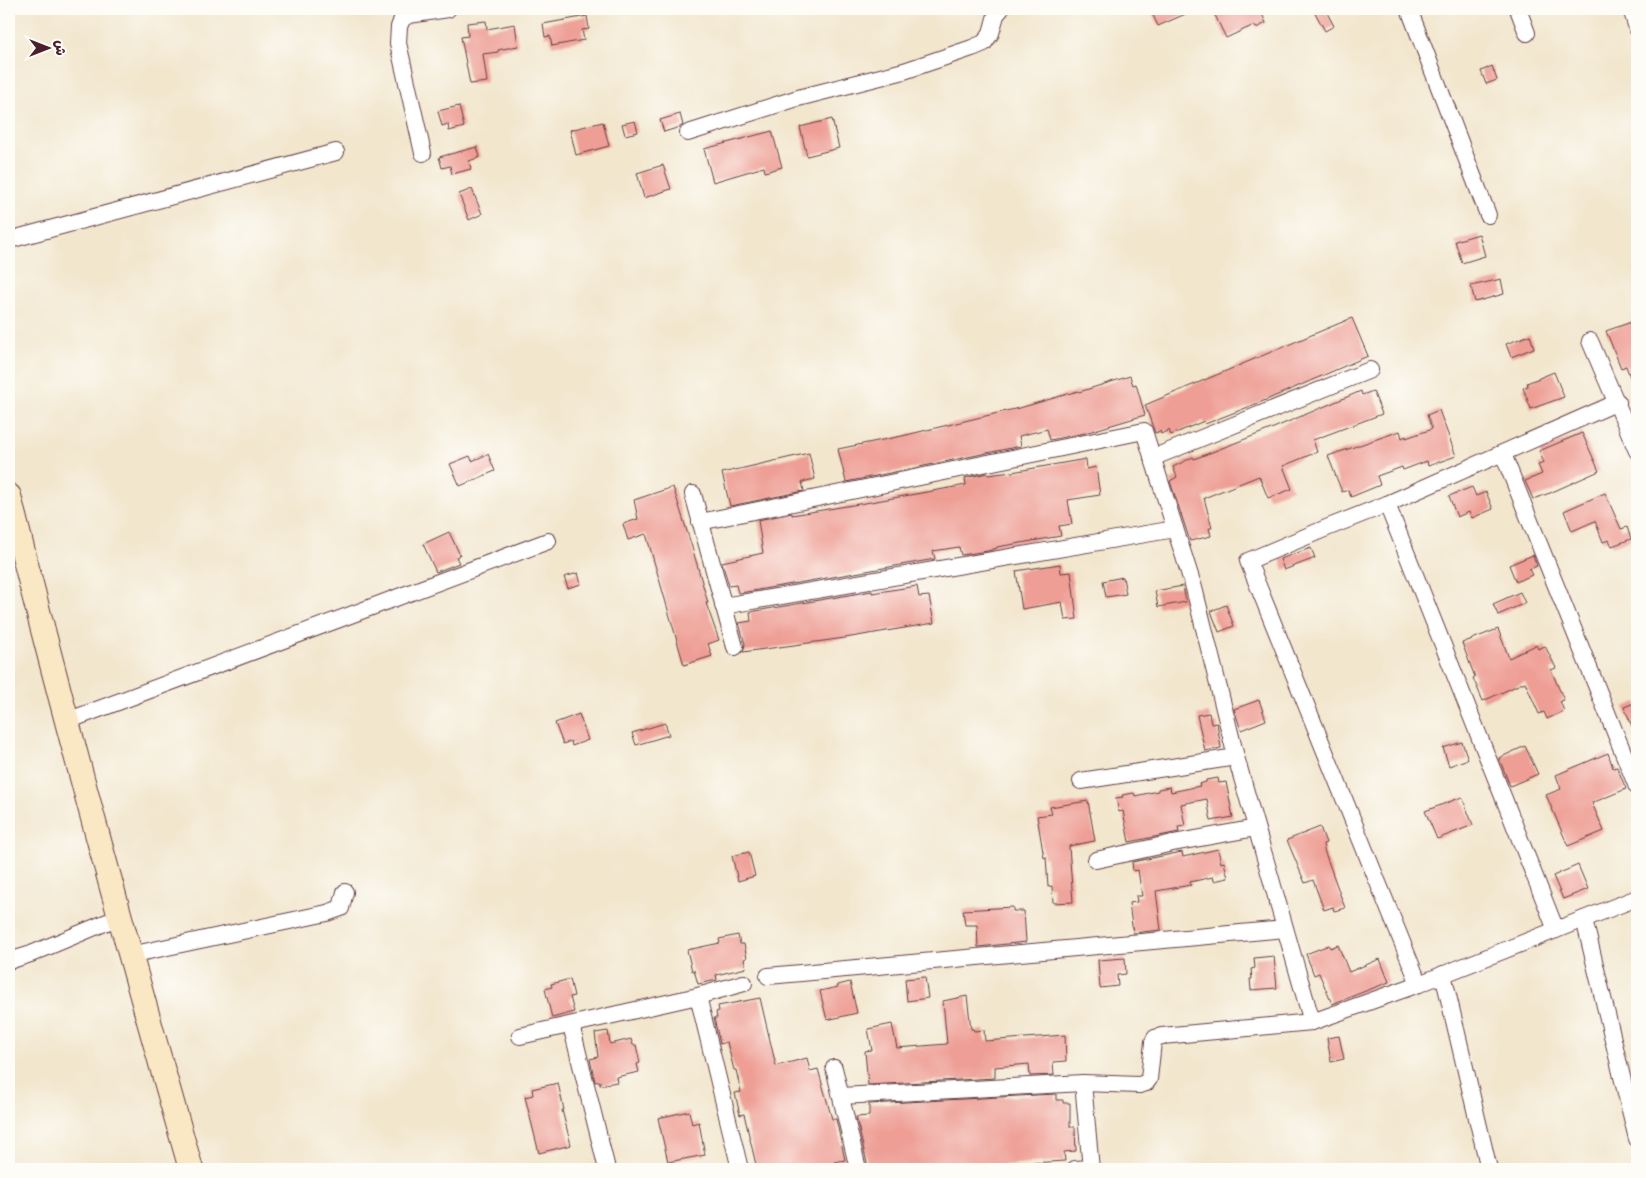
<svg xmlns="http://www.w3.org/2000/svg" width="1646" height="1178" font-family="Dekko,'Playpen Sans Arabic',sans-serif">
<rect width="100%" height="100%" fill="#fdfcf7"/>
<filter id="ink" filterUnits="userSpaceOnUse"><feTurbulence type="fractalNoise" baseFrequency=".02" numOctaves="2"/><feDisplacementMap in="SourceGraphic" scale="10" xChannelSelector="R" yChannelSelector="G"/><feConvolveMatrix kernelMatrix="1 2 1 2 8 2 1 2 1" color-interpolation-filters="sRGB"/></filter>
<filter id="wash" filterUnits="userSpaceOnUse"><feTurbulence type="fractalNoise" baseFrequency=".0096" numOctaves="4" result="noise"/><feDisplacementMap in="SourceGraphic" scale="20" xChannelSelector="R" yChannelSelector="G"/><feGaussianBlur stdDeviation="1.12" result="paint"/><feColorMatrix in="noise" values="0 0 0 0 0 0 0 0 0 0 0 0 0 0 0 0 0 1.4 0 .05"/><feComposite in="paint" operator="in"/></filter>
<g filter="url(#wash)">
<rect width="100%" height="100%" fill="#f2e6cd"/>
<g id="blocks">
<!-- building -->
<g fill="#ee9e94">
<polygon points="1150,9 1197,9 1158,26"/>
<polygon points="1212,9 1260,9 1266,23 1256,28 1254,25 1226,38"/>
<polygon points="1313,9 1325,9 1334,26 1325,31"/>
<polygon points="587,16 589,29 582,30 584,40 552,46 550,36 545,37 543,24"/>
<polygon points="486,21 487,29 515,24 518,46 498,50 498,52 483,54 487,82 470,84 461,37 468,36 467,23"/>
<polygon points="1492,66 1497,80 1486,84 1481,71"/>
<polygon points="459,106 464,127 449,131 448,124 442,126 438,111"/>
<polygon points="680,114 683,125 680,127 664,132 660,120"/>
<polygon points="832,119 839,148 807,156 800,127"/>
<polygon points="635,121 638,132 625,135 622,124"/>
<polygon points="603,122 609,146 576,155 570,130"/>
<polygon points="772,131 782,167 765,172 764,167 713,182 704,149"/>
<polygon points="477,147 480,157 469,161 471,169 452,174 450,166 442,168 439,157"/>
<polygon points="663,165 671,189 644,198 637,173"/>
<polygon points="472,189 482,214 469,220 459,194"/>
<polygon points="1479,234 1485,256 1462,263 1455,241"/>
<polygon points="1501,279 1504,294 1475,302 1471,286"/>
<polygon points="1352,318 1368,356 1266,400 1205,424 1204,421 1171,435 1169,430 1161,434 1160,431 1155,433 1145,405"/>
<polygon points="1637,320 1637,394 1636,394 1626,366 1621,368 1606,331"/>
<polygon points="1530,335 1534,348 1511,357 1506,344"/>
<polygon points="1554,372 1564,397 1531,409 1523,388 1528,386 1527,383"/>
<polygon points="1130,376 1133,385 1136,384 1145,415 1085,433 1050,440 1047,429 1019,436 1021,446 846,482 838,449 902,436 1023,407 1078,391 1079,392"/>
<polygon points="1361,391 1362,395 1373,391 1382,414 1313,440 1317,452 1283,466 1292,489 1268,498 1259,476 1204,498 1212,528 1209,528 1211,536 1190,541 1170,481 1177,477 1173,467 1193,457 1194,459 1271,429"/>
<polygon points="1439,410 1456,456 1428,466 1427,461 1403,470 1402,467 1377,476 1380,485 1351,497 1348,490 1342,492 1328,456 1400,431 1402,438 1406,436 1406,438 1432,429 1427,415"/>
<polygon points="1582,433 1599,471 1550,493 1533,499 1525,481 1542,474 1538,465 1544,463 1539,451"/>
<polygon points="809,453 815,479 802,482 804,491 730,506 722,473"/>
<polygon points="488,454 495,471 460,486 450,464 470,456 472,461"/>
<polygon points="1086,459 1087,469 1096,467 1100,495 1068,500 1072,524 1059,526 1061,536 997,547 997,548 988,551 961,555 959,547 933,551 935,559 746,592 738,593 736,585 729,586 722,562 763,553 758,520 792,513 792,515 865,503 966,485 965,478 987,473 988,475 1012,472"/>
<polygon points="673,487 692,547 708,603 706,603 719,640 708,644 712,656 684,665 646,534 628,540 623,524 638,519 634,500"/>
<polygon points="1472,487 1476,496 1486,492 1493,509 1472,518 1469,512 1457,517 1449,496"/>
<polygon points="1605,493 1621,529 1627,527 1631,539 1612,546 1609,540 1603,542 1595,521 1572,531 1564,511"/>
<polygon points="449,532 460,555 456,557 459,563 436,572 423,544"/>
<polygon points="1311,548 1315,558 1284,570 1280,559"/>
<polygon points="1533,555 1537,566 1529,569 1532,575 1516,582 1509,565"/>
<polygon points="1060,564 1061,573 1071,572 1077,619 1065,620 1062,602 1022,609 1016,571"/>
<polygon points="578,573 581,584 568,588 564,577"/>
<polygon points="1123,577 1126,594 1106,597 1103,581"/>
<polygon points="917,586 919,597 929,596 934,623 845,638 743,652 745,644 739,623 751,621 750,612 872,591 872,593"/>
<polygon points="1183,586 1186,602 1158,607 1155,591"/>
<polygon points="1520,592 1525,603 1498,615 1493,604"/>
<polygon points="1226,605 1234,626 1219,632 1211,611"/>
<polygon points="1498,629 1509,658 1536,645 1538,649 1545,646 1556,668 1551,670 1564,700 1560,701 1564,711 1547,719 1544,712 1539,714 1525,682 1483,701 1473,678 1475,677 1462,643"/>
<polygon points="1259,700 1266,720 1241,730 1234,709"/>
<polygon points="1637,702 1637,738 1624,707"/>
<polygon points="1209,713 1211,724 1217,723 1221,748 1205,751 1197,715"/>
<polygon points="579,714 588,740 572,746 571,741 563,744 555,723"/>
<polygon points="665,723 669,735 636,745 632,733"/>
<polygon points="1462,742 1468,759 1449,766 1443,748"/>
<polygon points="1525,746 1538,774 1510,786 1499,758"/>
<polygon points="1608,753 1613,768 1617,767 1626,789 1592,803 1604,831 1568,846 1546,795 1561,789 1556,775"/>
<polygon points="1218,778 1219,783 1226,782 1233,817 1211,821 1207,799 1181,804 1185,826 1178,827 1179,832 1129,842 1123,811 1119,812 1116,798 1123,797 1122,795 1134,793 1135,796 1158,791 1158,789 1170,787 1171,792 1200,786 1199,784 1206,782 1206,780"/>
<polygon points="1462,797 1473,825 1437,839 1425,811"/>
<polygon points="1088,801 1095,841 1069,846 1073,902 1053,903 1052,886 1048,887 1046,857 1044,858 1037,816 1052,814 1050,807"/>
<polygon points="1320,827 1326,843 1323,844 1324,850 1345,908 1334,911 1333,907 1324,910 1313,880 1305,883 1287,840"/>
<polygon points="1218,849 1221,863 1224,862 1228,878 1214,881 1213,877 1190,882 1191,885 1156,891 1161,930 1133,933 1129,903 1137,902 1136,896 1142,896 1138,870 1133,871 1132,862 1182,852 1183,857"/>
<polygon points="749,852 755,876 738,881 732,856"/>
<polygon points="1578,865 1588,889 1563,899 1553,876"/>
<polygon points="1013,907 1013,911 1024,911 1026,942 978,947 977,925 965,925 963,910"/>
<polygon points="738,935 740,944 744,944 747,958 744,959 746,968 716,975 717,980 698,984 694,970 692,971 687,950 720,943 719,939"/>
<polygon points="1329,945 1330,948 1338,945 1349,972 1380,959 1389,982 1332,1004 1319,973 1314,975 1306,954"/>
<polygon points="1274,956 1277,988 1251,990 1250,979 1252,979 1251,969 1255,968 1254,958"/>
<polygon points="1125,958 1126,974 1117,975 1118,986 1100,988 1098,960"/>
<polygon points="925,977 928,998 907,1001 905,979"/>
<polygon points="570,979 574,996 570,997 574,1012 552,1018 545,989 552,987 551,984"/>
<polygon points="850,982 857,1013 827,1020 820,991 838,987 838,985"/>
<polygon points="967,996 971,1029 973,1029 974,1031 984,1030 985,1041 1065,1035 1066,1061 1053,1062 1054,1075 1030,1076 1029,1064 995,1067 995,1078 868,1085 865,1051 872,1050 868,1029 892,1024 897,1048 947,1044 943,1001"/>
<polygon points="760,998 776,1066 807,1058 810,1071 818,1069 832,1119 836,1119 845,1160 834,1162 836,1169 757,1169 744,1114 740,1115 735,1093 741,1092 736,1070 734,1070 727,1042 720,1044 714,1018 717,1018 716,1012 719,1011 718,1006"/>
<polygon points="608,1031 610,1044 631,1039 633,1045 636,1045 640,1063 637,1064 639,1072 616,1077 617,1082 600,1085 600,1081 595,1082 590,1059 598,1057 595,1033"/>
<polygon points="1339,1036 1344,1059 1331,1062 1327,1038"/>
<polygon points="558,1083 564,1110 562,1110 571,1145 539,1153 525,1097 533,1095 532,1089"/>
<polygon points="1056,1094 1056,1100 1063,1100 1063,1103 1070,1103 1070,1127 1075,1127 1076,1151 1064,1152 1065,1161 1030,1163 960,1169 871,1169 871,1167 868,1167 856,1117 869,1116 869,1104"/>
<polygon points="689,1111 692,1124 699,1122 705,1155 668,1162 658,1118"/>
</g>
</g>
</g>
<g filter="url(#ink)">
<use href="#blocks" fill-opacity="0" stroke="#633d43" stroke-width="1"/>
<g fill="none" stroke-linecap="round" stroke-linejoin="round">
<defs>
<g id="minor">
<polyline points="1409,9 1488,215"/>
<polyline points="1518,9 1527,33"/>
<polyline points="1631,9 1637,28"/>
<polyline points="688,133 798,98 904,71 972,48 984,43 991,33 996,15 1001,9"/>
<polyline points="423,153 398,43 399,27 402,19 409,15 448,9"/>
<polyline points="9,240 336,152"/>
<polyline points="1590,341 1637,451"/>
<polyline points="1503,454 1637,787"/>
<polyline points="1152,458 1370,370"/>
<polyline points="693,494 735,647"/>
<polyline points="1387,504 1556,930"/>
<polyline points="700,522 1144,431 1194,588 1236,757 1312,1022 1419,984 1637,898"/>
<polyline points="723,606 1175,529"/>
<polyline points="67,721 548,541"/>
<polyline points="1081,781 1236,757"/>
<polyline points="1096,860 1173,843 1256,828"/>
<polyline points="1584,919 1637,1139"/>
<polyline points="130,955 327,913 341,908 345,892"/>
<polyline points="9,961 31,954 119,917"/>
<polyline points="1443,974 1489,1169"/>
<polyline points="768,976 1285,929"/>
<polyline points="1419,984 1248,561 1329,527 1387,504 1618,402"/>
<polyline points="698,996 740,1169"/>
<polyline points="571,1025 607,1169"/>
<polyline points="520,1036 698,996 744,983"/>
<polyline points="834,1068 858,1169"/>
<polyline points="1083,1083 1091,1169"/>
<polyline points="841,1096 1083,1083 1139,1085 1146,1083 1149,1079 1153,1042 1155,1038 1162,1036 1312,1022"/>
<polyline points="1075,1169 1091,1168"/>
</g>
<path id="secondary" d="M9,496C65,722 127,946 191,1169"/>
</defs>
<!-- minor casing -->
<use href="#minor" stroke="#633d43" stroke-width="18"/>
<!-- secondary casing -->
<use href="#secondary" stroke="#633d43" stroke-width="26"/>
<!-- minor -->
<use href="#minor" stroke="#fff" stroke-width="16"/>
<!-- secondary -->
<use href="#secondary" stroke="#fae7c3" stroke-width="24"/>
</g>
</g>
<!-- margin -->
<rect width="1646" height="1178" fill="none" stroke="#fdfcf7" stroke-width="30"/>
<!-- north arrow -->
<g transform="translate(48 48) rotate(90)" stroke="#fdfcf7" stroke-width="4" paint-order="stroke">
<path d="M0-4L9 19L0 12L-9 19Z" fill="#4a1f2b"/>
<text y="-8" font-size="14" font-weight="bold" text-anchor="middle" fill="#4a1f2b">ش</text>
</g>
</svg>
